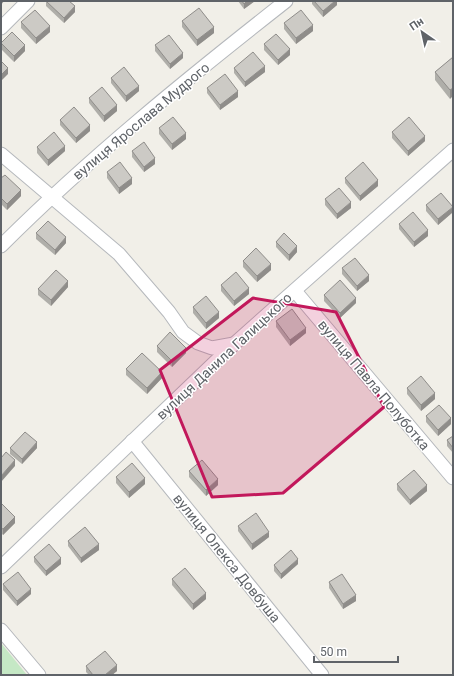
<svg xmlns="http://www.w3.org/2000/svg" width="454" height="676" font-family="Roboto,sans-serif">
<rect width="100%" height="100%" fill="#f1efe8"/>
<!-- green -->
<polygon fill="#c5e8c5" points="1,643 27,675 1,675"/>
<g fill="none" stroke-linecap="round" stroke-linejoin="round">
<defs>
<g id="street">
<polyline points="1,28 28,1"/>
<polyline points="1,154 119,254 169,312 183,332 198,343 212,348 234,344"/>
<path d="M1,246C89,158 188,78 286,1"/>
<polyline points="295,291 453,478"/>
<polyline points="132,441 322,675"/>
<polyline points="1,567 234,344 453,150"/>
<polyline points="1,630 39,675"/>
</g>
</defs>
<!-- street casing -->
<use href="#street" stroke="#b5b8bc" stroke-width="15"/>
<!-- street -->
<use href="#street" stroke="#fff" stroke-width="13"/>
</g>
<!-- wall -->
<g fill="#afaea9">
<polygon points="46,1 75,12 64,23 46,6"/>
<polygon points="238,1 255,1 244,9"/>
<polygon points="312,1 337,1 337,5 323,17 312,4"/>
<polygon points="182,21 214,33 197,46 182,27"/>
<polygon points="21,22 50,32 36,44 21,28"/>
<polygon points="284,23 313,31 296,44 284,29"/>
<polygon points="1,43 25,51 14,62 1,49"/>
<polygon points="264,44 290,55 278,65 264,50"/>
<polygon points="155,45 183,58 170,69 155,51"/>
<polygon points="453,57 450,99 435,80 435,72"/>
<polygon points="234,68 265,72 245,87 234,73"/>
<polygon points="111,78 139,91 126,102 111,83"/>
<polygon points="207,88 238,97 220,110 207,93"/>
<polygon points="89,98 117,111 104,122 89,103"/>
<polygon points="60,120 90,131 76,143 60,125"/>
<polygon points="159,128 186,139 172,150 159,134"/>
<polygon points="392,132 425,141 408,156 392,138"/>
<polygon points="37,147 65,151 48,166 37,153"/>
<polygon points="132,151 155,164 144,172 132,157"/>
<polygon points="107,172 132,184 119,194 107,178"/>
<polygon points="1,178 21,196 7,210 1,204"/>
<polygon points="345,178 378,186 360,201 345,183"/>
<polygon points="325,199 351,208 337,219 325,205"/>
<polygon points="426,205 453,212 438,225 426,211"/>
<polygon points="399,224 428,236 414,247 399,229"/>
<polygon points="36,233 66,243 55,255 36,239"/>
<polygon points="276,242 297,252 289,261 276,247"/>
<polygon points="243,261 271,270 257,282 243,267"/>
<polygon points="342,268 369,281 357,291 342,274"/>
<polygon points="221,285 249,294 234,306 221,291"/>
<polygon points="68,287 51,306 38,295 38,289"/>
<polygon points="324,295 356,303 340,318 324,301"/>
<polygon points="193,307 219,318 206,329 193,313"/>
<polygon points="276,321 306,333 290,346 276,327"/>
<polygon points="157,346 186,353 172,367 157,352"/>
<polygon points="126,369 162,378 147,394 126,375"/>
<polygon points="407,388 435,399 421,411 407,394"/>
<polygon points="426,416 451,424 438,436 426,422"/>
<polygon points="453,436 453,453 447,446 447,440"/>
<polygon points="10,448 37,448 22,464 10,454"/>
<polygon points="189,471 218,485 206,496 189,477"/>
<polygon points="116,477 145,484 129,498 116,483"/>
<polygon points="397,484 427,491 410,505 397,490"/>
<polygon points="1,503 15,523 3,535 1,533"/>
<polygon points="238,526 269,537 252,550 238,531"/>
<polygon points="68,541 99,550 81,563 68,546"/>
<polygon points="34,557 61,564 46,576 34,562"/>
<polygon points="298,564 281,579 274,571 274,565"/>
<polygon points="172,579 206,599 193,610 172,585"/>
<polygon points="329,582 356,601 343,609 329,588"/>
<polygon points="3,584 31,594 17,606 3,590"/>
<polygon points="86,666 117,671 112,675 89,675 86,672"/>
</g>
<!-- shaded-wall -->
<g fill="#8f8d8a">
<polygon points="1,1 4,1 1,5"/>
<polygon points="247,1 255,1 244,9 244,4"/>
<polygon points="335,1 337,1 337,5 323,17 323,11"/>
<polygon points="75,6 75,12 64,23 64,18"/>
<polygon points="313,25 313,31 296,44 296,38"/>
<polygon points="50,26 50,32 36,44 36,38"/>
<polygon points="214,27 214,33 197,46 197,40"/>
<polygon points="25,45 25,51 14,62 14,56"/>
<polygon points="290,49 290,55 278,65 278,60"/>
<polygon points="183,53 183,58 170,69 170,64"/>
<polygon points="265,66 265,72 245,87 245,82"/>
<polygon points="8,68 8,74 1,81 1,75"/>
<polygon points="139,86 139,91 126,102 126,96"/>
<polygon points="453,88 453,96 450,99 450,90"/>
<polygon points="238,91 238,97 220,110 220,105"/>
<polygon points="117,105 117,111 104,122 104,116"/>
<polygon points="90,125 90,131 76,143 76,138"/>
<polygon points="186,133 186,139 172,150 172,144"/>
<polygon points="425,136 425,141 408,156 408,151"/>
<polygon points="65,146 65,151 48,166 48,160"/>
<polygon points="155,158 155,164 144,172 144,167"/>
<polygon points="132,178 132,184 119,194 119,188"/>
<polygon points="378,180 378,186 360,201 360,196"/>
<polygon points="21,190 21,196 7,210 7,204"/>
<polygon points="351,202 351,208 337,219 337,214"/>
<polygon points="453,207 453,212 438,225 438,219"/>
<polygon points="428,230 428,236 414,247 414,242"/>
<polygon points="66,237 66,243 55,255 55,250"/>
<polygon points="297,246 297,252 289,261 289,255"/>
<polygon points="271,264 271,270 257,282 257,276"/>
<polygon points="369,275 369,281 357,291 357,286"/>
<polygon points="68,281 68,287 51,306 51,300"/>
<polygon points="249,288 249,294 234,306 234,301"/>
<polygon points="356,298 356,303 340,318 340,313"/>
<polygon points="219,312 219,318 206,329 206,323"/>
<polygon points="306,328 306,333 290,346 290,340"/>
<polygon points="186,348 186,353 172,367 172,361"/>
<polygon points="162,372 162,378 147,394 147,388"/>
<polygon points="435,393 435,399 421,411 421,405"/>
<polygon points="451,418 451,424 438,436 438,430"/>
<polygon points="37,442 37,448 22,464 22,459"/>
<polygon points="15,460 15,466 1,482 1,476"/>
<polygon points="145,478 145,484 129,498 129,492"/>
<polygon points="218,479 218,485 206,496 206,490"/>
<polygon points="427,485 427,491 410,505 410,500"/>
<polygon points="15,517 15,523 3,535 3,529"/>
<polygon points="269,532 269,537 252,550 252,544"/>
<polygon points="99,544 99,550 81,563 81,558"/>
<polygon points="61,558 61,564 46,576 46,571"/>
<polygon points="298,559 298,564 281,579 281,574"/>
<polygon points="31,589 31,594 17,606 17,601"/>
<polygon points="206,593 206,599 193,610 193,604"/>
<polygon points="356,595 356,601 343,609 343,604"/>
<polygon points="117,665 117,671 112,675 105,675"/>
</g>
<!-- building -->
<g fill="#cccac5" stroke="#8f8d8a">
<polygon points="46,1 69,1 75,6 64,18"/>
<polygon points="242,1 247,1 244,4"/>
<polygon points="314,1 335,1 323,11"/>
<polygon points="199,8 214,27 197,40 182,21"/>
<polygon points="35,10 50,26 36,38 21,22"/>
<polygon points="301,10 313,25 296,38 284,23"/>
<polygon points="12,32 25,45 14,56 1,43"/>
<polygon points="276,34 290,49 278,60 264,44"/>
<polygon points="169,35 183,53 170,64 155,45"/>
<polygon points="253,52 265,66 245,82 234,68"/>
<polygon points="453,57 453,88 450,90 435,72"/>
<polygon points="1,61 8,68 1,75"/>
<polygon points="124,67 139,86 126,96 111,78"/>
<polygon points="225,74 238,91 220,105 207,88"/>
<polygon points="102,87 117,105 104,116 89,98"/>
<polygon points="74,107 90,125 76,138 60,120"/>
<polygon points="173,117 186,133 172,144 159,128"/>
<polygon points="409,117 425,136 408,151 392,132"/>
<polygon points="54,132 65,146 48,160 37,147"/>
<polygon points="144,142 155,158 144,167 132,151"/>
<polygon points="120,162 132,178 119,188 107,172"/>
<polygon points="363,162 378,180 360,196 345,178"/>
<polygon points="5,175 21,190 7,204 1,198 1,178"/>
<polygon points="339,188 351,202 337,214 325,199"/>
<polygon points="441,193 453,207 438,219 426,205"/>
<polygon points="413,212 428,230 414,242 399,224"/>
<polygon points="48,221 66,237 55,250 36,233"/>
<polygon points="284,233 297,246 289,255 276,242"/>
<polygon points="256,248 271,264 257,276 243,261"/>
<polygon points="355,258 369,275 357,286 342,268"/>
<polygon points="56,270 68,281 51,300 38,289"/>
<polygon points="236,272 249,288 234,301 221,285"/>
<polygon points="340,280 356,298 340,313 324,295"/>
<polygon points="206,296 219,312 206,323 193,307"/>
<polygon points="292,309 306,328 290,340 276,321"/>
<polygon points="170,332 186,348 172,361 157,346"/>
<polygon points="142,353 162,372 147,388 126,369"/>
<polygon points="421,376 435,393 421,405 407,388"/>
<polygon points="439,405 451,418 438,430 426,416"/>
<polygon points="25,432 37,442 22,459 10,448"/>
<polygon points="453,436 453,448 447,440"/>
<polygon points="6,452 15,460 1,476 1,458"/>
<polygon points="202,460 218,479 206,490 189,471"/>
<polygon points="132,463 145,478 129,492 116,477"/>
<polygon points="414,470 427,485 410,500 397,484"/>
<polygon points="1,503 15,517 3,529 1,528"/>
<polygon points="256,513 269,532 252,544 238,526"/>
<polygon points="85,527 99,544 81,558 68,541"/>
<polygon points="49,544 61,558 46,571 34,557"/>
<polygon points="291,550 298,559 281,574 274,565"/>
<polygon points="185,568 206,593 193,604 172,579"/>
<polygon points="18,572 31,589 17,601 3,584"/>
<polygon points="342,574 356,595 343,604 329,582"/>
<polygon points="105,651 117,665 105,675 93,675 86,666"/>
</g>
<!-- marked area -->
<path fill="#c2185b" fill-opacity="0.2" stroke="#c2185b" stroke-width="3" stroke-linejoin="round" d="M253,298L336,312L384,407L283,493L212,497L160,370Z"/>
<g text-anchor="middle" stroke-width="3" stroke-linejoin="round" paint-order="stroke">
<!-- street labels -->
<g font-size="14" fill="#5f6368" stroke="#fff">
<text transform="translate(141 121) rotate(-40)" y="5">вулиця Ярослава Мудрого</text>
<text transform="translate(224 356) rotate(-43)" y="5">вулиця Данила Галицького</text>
<text transform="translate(374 385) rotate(50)" y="5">вулиця Павла Полуботка</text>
<text transform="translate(227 558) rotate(51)" y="5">вулиця Олекса Довбуша</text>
</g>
</g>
<!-- border -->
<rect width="454" height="676" fill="none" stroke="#5f6368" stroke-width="4"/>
<!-- north arrow -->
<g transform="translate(422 32) rotate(326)" stroke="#ffffff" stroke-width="3" paint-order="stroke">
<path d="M0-3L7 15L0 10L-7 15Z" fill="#5f6368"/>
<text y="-6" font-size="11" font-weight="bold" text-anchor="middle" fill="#5f6368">Пн</text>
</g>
<!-- scale -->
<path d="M314 656v6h84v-6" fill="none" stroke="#5f6368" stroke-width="2"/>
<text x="320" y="656" font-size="12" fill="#5f6368" stroke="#ffffff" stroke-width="3" paint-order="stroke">50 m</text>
</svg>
